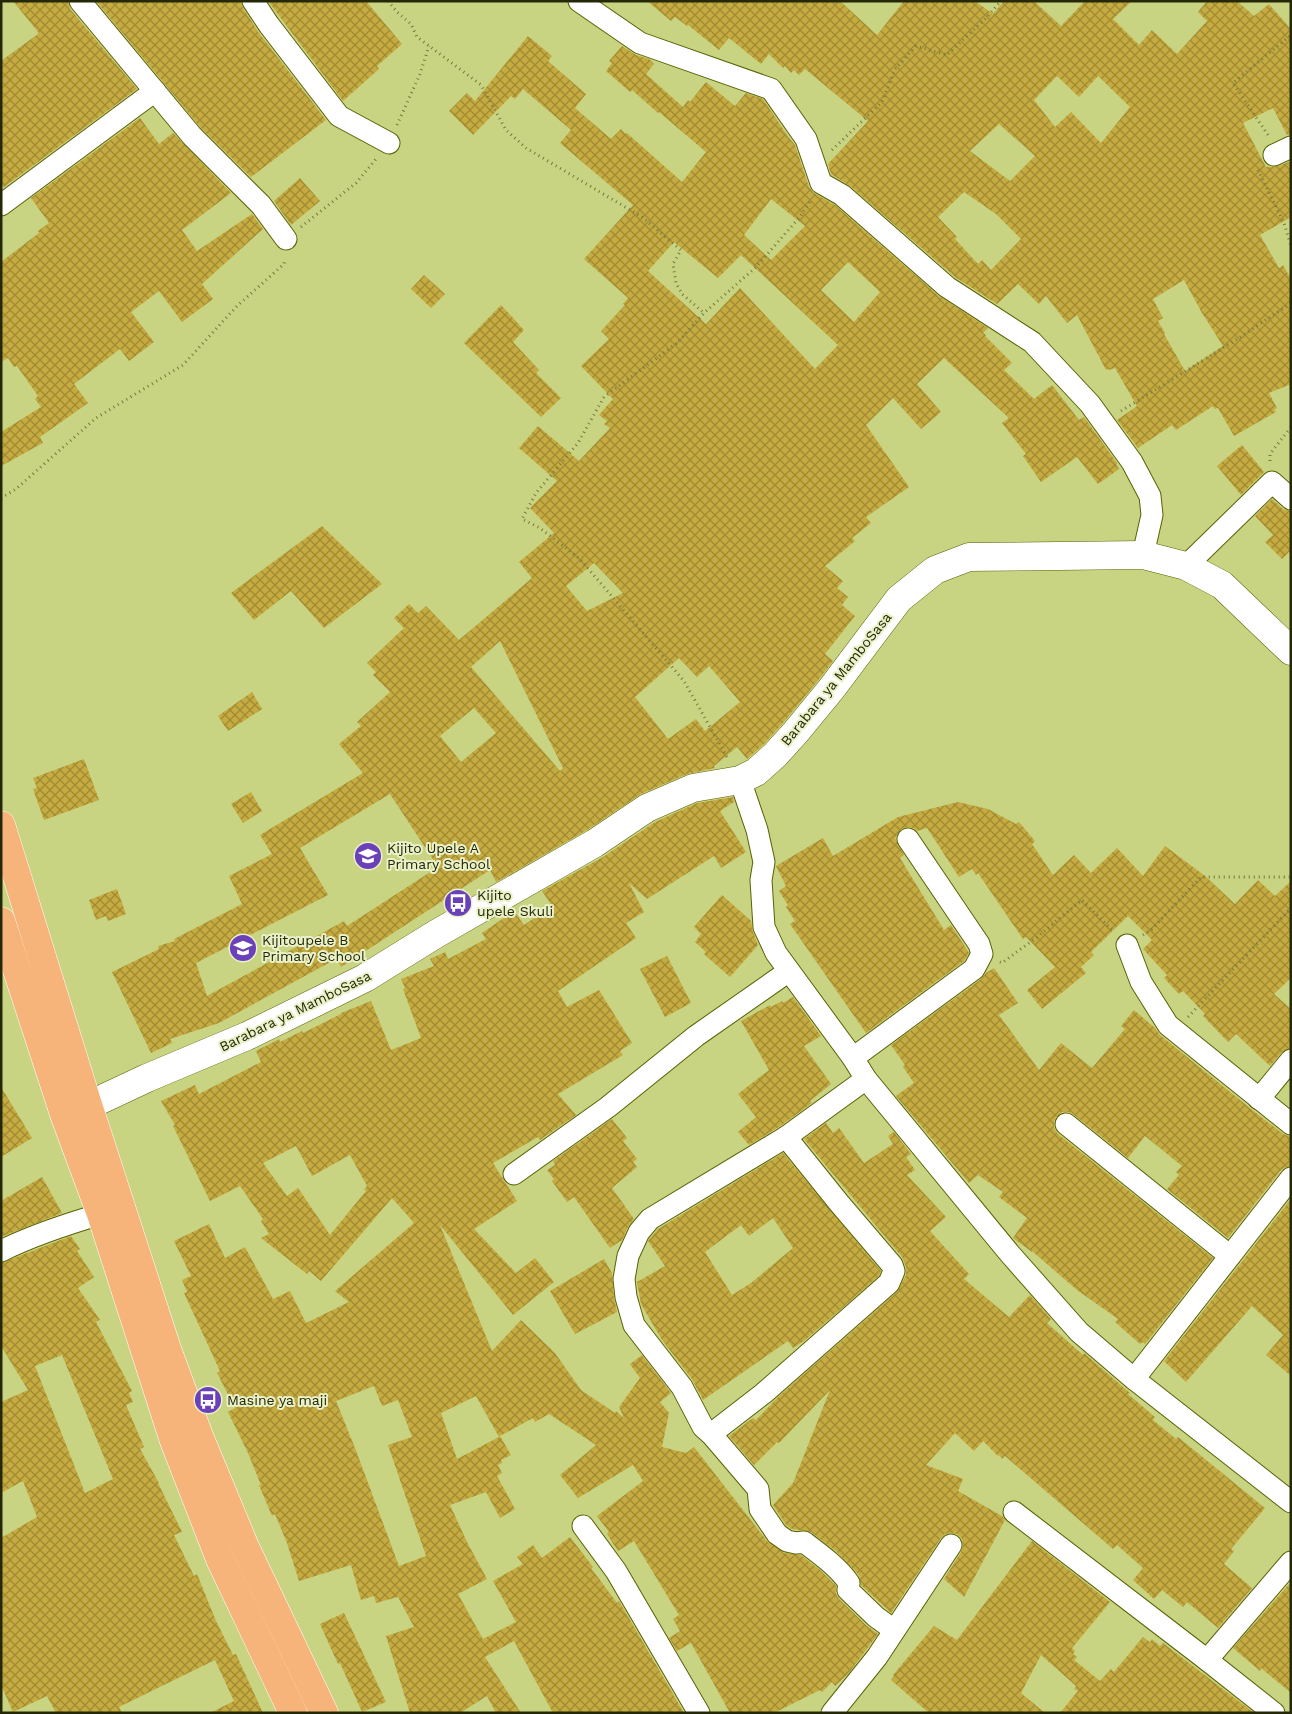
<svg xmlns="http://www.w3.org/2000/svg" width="1292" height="1714" font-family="'Work Sans',sans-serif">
<defs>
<pattern id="building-cross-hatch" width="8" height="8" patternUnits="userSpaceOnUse" patternTransform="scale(1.25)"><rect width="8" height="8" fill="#c5ab40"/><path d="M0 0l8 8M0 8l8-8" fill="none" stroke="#a08b34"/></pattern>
</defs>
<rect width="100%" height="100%" fill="#c9d482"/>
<!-- building -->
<g fill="url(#building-cross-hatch)" fill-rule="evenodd">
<polygon points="13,1 68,1 70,9 137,89 4,187 1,184 1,61 38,34 38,32"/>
<polygon points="96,1 241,1 243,8 259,33 326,120 251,177 201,128"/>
<polygon points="268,1 366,1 402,44 377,66 379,69 343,101"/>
<path d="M647,1H840L877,35L904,1H975L993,14L1004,1H1034L1061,26L1085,1H1132L1113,19L1139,45L1152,30L1177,54L1207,21L1198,12L1207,1H1237L1254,16L1269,4L1291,29V135H1287L1273,108L1243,123L1266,167L1279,166L1291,161V217L1260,235L1279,268L1283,265L1291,279V384L1269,393L1277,408L1274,410L1276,412L1234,436L1218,408L1215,409L1213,406L1176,430L1172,425L1138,448L1117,420L1137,406L1115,368L1109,370L1108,369L1106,370L1077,315L1067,323L1046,296L1039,304L1018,284L997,304L955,277L850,186L831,174L828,164L868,121L805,69L799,75L794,70L791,73L785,66L783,68L769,54L761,64L729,38L719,50L688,25L687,26L675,17L671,21ZM1057,76L1079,97L1098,76L1130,107L1101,143L1071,112L1055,127L1034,100ZM999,124L1035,156L1010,181L970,151ZM964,192L996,214L1021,239L991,270L982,260L978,264L955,239L957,237L938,217ZM1184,280L1202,313L1223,346L1185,371L1164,334L1165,333L1158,321L1163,318L1153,299Z"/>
<path d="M528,36L552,56L548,61L586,94L575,108L611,139L621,129L626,134L627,133L682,182L706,152L659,112L658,113L632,90L630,92L606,71L612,63L609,61L622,46L636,55L649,59L654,64L646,74L683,107L688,100L690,102L706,82L735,106L746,93L763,99L789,138L795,145L809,187L814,193L835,205L939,296L988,328L983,333L986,335L985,336L1012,363L1004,370L1034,399L1052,385L1079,420L1084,417L1117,463L1116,464L1119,469L1098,484L1077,457L1041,482L1023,456L1026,454L1002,423L1009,418L944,358L917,384L941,412L921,429L893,398L866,425L909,487L866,517L871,523L852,538L855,541L825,566L843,581L837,588L848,597L842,605L855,616L825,654L833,661L820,678L783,723L764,744L747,759L737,747L714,766L715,768L687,774L641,794L587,830L496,882L490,870L341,967L336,959L219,1023L170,1039L172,1043L151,1053L112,972L159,949L158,946L175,941L174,939L242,904L229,876L272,854L260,835L363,773L339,744L361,726L357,722L390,692L373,675L376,672L367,663L404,628L394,618L409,604L418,613L426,606L459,640L532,578L519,562L554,533L530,508L557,481L519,448L538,426L579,461L610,428L604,424L607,421L599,415L613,399L581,366L609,339L601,331L625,305L623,304L628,298L584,259L633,205L560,143L571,130L523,89L515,99L511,96L473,135L449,111L467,93L475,101ZM771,199L805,226L771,260L744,235ZM674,242L718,278L741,255L838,345L815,369L740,288L706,324L648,271ZM848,262L880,292L854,322L821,290ZM594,563L623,593L587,611L566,586ZM500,641L563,768L560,771L471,667ZM679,658L697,677L709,666L740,702L705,731L696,719L668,739L635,697ZM474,708L496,733L461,762L440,736ZM390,794L438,867L347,926L344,921L207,996L196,963L328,895L300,848Z"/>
<polygon points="140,118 159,144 173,133 231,193 182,230 197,251 252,214 263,229 202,284 213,299 182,322 159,291 131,312 154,342 129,361 120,349 74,384 88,403 40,437 43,443 1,466 1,432 41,407 35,399 38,396 17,366 14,367 8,358 1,362 1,262 39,233 38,231 49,223 31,198"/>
<polygon points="300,178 320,201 291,225 274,201"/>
<polygon points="424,275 445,294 431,308 411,289"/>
<polygon points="501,305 524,330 513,342 539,370 536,373 561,398 541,417 464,343"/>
<polygon points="1242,445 1264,472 1241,495 1217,466"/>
<polygon points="1272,499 1283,509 1291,511 1291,553 1289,552 1282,559 1265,542 1273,535 1255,516"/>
<polygon points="322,526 382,584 324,628 291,591 254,620 231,593"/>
<polygon points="252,692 262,709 228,731 218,716"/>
<polygon points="84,759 99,800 44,820 33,789 37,788 33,778"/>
<polygon points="251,792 262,811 243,823 231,804"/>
<path d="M733,797L734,802L720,811L746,852L721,868L714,856L647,899L629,883L644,912L626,923L636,938L558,991L567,1007L599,990L632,1043L620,1051L623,1055L558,1094L576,1115L540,1140L538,1137L493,1163L517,1201L474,1229L516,1273L535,1258L554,1282L513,1315L440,1225L492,1351L521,1320L555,1353L581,1390L615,1413L616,1411L624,1418L619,1407L640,1378L630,1364L642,1355L671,1393L660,1402L669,1413L662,1447L686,1453L694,1447L767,1541L784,1553L801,1555L820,1570L836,1586V1594L839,1599L867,1626L878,1634L848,1674L835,1686L832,1682L822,1692L820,1690L774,1713H730L691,1643L677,1651L669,1638L680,1631L673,1619L679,1615L634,1541L618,1551L607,1534L609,1532L597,1516L643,1481L633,1465L578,1498L560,1475L596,1445L549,1414L535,1422L533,1418L500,1436L511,1455L501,1460L502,1463L498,1465L502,1473L497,1476L515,1509L500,1518L486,1492L450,1505L468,1544L487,1579L458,1594L483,1639L516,1622L493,1581L523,1564L517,1557L533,1545L542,1558L570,1537L593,1567L591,1568L617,1603L619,1601L684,1713H553L514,1641L485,1657L521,1713H496L487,1696L460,1713H410L386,1636L414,1627L398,1597L376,1603L374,1596L361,1600L351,1565L299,1581L287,1543L275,1514L272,1516L259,1485H261L248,1453L228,1412L235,1408L217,1373L220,1371L184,1293L187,1292L182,1280L191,1276L174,1241L209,1224L225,1258L245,1247L273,1299L290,1291L306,1323L349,1302L335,1291L414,1223L392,1198L321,1281L309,1271L307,1274L261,1238L269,1234L261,1221L263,1219L240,1186L210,1201L173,1126L175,1125L161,1101L195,1085L199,1094L261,1062L256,1051L279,1039L280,1042L302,1031L303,1033L341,1014V1013L371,1001L391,1050L421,1038L403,989L405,988L401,979L434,966L430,959L445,952L448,959L486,939L482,933L514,911L524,925L552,906L542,891L603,857L655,822L697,803ZM296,1146L312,1176L350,1155L367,1186L364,1189L366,1191L330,1235L298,1188L287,1196L263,1163ZM374,1386L382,1406L398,1400L412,1437L388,1445L426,1556L399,1566L355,1448L336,1401ZM476,1396L499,1437L457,1459L441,1413Z"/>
<polygon points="958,802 988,809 1016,824 1019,822 1035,841 1032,844 1053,875 1074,855 1091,873 1117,848 1143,876 1165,846 1205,876 1235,904 1258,880 1275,896 1291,881 1291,978 1274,994 1291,1009 1291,1048 1282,1052 1270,1066 1236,1034 1228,1042 1203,1016 1205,1014 1183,991 1179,994 1164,978 1167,975 1143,949 1152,940 1128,916 1091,952 1094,955 1081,967 1086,973 1042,1009 1027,990 1055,967 1026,937 1023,939 978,873 976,875 972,869 959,877 927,828 917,831 913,828 908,827 901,829 895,838 904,855 900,858 944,930 951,925 969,953 964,961 866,1033 790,924 795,921 786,907 788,905 779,891 786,886 776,866 823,838 833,856 898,817"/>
<polygon points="117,889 126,914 108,921 106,916 96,920 89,900"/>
<polygon points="722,895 751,921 753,932 758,945 730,977 704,954 706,952 695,942 701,934 694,927"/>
<polygon points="667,956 691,1003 665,1017 640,969"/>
<polygon points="994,968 1018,1003 999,1015 1039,1070 1061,1043 1092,1068 1125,1029 1121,1026 1134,1010 1155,1028 1160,1035 1251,1109 1283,1134 1291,1137 1291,1166 1286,1167 1281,1170 1228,1238 1167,1189 1179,1175 1176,1172 1182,1166 1145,1136 1128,1158 1073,1114 1068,1112 1062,1112 1056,1117 1054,1122 1054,1128 1058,1134 1213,1258 1145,1344 1143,1342 1140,1344 1115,1322 1118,1319 1077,1290 1032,1251 1032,1252 1013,1238 1027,1218 999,1197 1003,1192 978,1175 969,1183 896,1096 897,1095 914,1083 903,1067 905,1065 891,1045 981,979 986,973"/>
<polygon points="793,997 821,1036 804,1046 831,1084 810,1101 812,1103 779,1127 749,1145 738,1132 756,1117 738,1094 769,1070 741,1021 770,1005 771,1007 782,1001 783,1003"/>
<polygon points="1,1087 32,1138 1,1157"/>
<polygon points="612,1119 627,1138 623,1141 637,1159 633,1162 637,1167 612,1188 634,1219 628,1227 622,1240 610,1248 574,1197 567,1202 552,1181 554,1179 547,1170 555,1165 553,1161"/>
<polygon points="826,1123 833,1133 839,1128 864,1163 893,1144 888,1136 894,1132 911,1154 906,1157 915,1170 907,1175 946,1217 930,1231 969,1274 964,1279 1009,1317 1030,1295 1051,1319 1047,1323 1083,1355 1084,1353 1130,1393 1128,1394 1155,1417 1153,1420 1176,1439 1178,1437 1265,1508 1231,1549 1234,1551 1224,1564 1252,1588 1218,1628 1187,1602 1183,1607 1162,1590 1154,1599 1133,1580 1143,1568 1117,1545 1113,1549 1005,1456 1002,1459 999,1455 998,1456 983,1441 974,1451 955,1433 926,1465 963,1479 958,1491 1002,1516 1005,1520 964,1597 944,1579 961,1552 963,1546 962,1539 957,1534 951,1533 945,1534 941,1538 891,1613 861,1585 859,1575 836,1551 811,1532 792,1529 786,1525 773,1505 793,1483 830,1390 779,1443 777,1442 754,1465 729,1436 753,1418 756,1420 778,1397 897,1292 906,1275 906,1267 902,1257 804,1139"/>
<path d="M783,1153L881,1271L879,1276L804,1341L793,1348L788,1341L703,1400L692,1379L662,1340L641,1304L637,1282L665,1266L648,1241L658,1229ZM773,1218L793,1248L751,1283L732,1295L705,1252L741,1225L749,1236Z"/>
<polygon points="42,1177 62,1213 1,1237 1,1201"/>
<polygon points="1291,1199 1291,1376 1266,1355 1283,1335 1252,1306 1186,1382 1164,1361"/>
<path d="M71,1236L80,1249L77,1251L94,1277L78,1288L100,1320L96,1322L132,1391L129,1393L133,1402L126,1405L144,1447L140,1449L159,1483H158L182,1532L174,1535L194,1576L197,1574L216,1621L233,1655L236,1654L263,1713H210L234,1701L215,1660L119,1707L122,1713H56L47,1696L13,1712L1,1685V1538L37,1517L23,1481L1,1493V1402L28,1390L1,1346V1263ZM62,1355L113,1479L85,1493L35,1366Z"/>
<polygon points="604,1259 612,1273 614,1298 617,1312 575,1334 550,1291"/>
<polygon points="1032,1541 1110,1602 1072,1648 1075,1651 1073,1654 1077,1657 1074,1660 1100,1681 1111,1669 1114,1672 1143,1637 1150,1642 1152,1639 1160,1646 1163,1643 1254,1713 1060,1713 1078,1691 1074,1689 1076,1686 1041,1655 1021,1693 1045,1713 929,1713 891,1680 894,1676 893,1675 934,1626 957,1640"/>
<polygon points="1291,1582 1291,1693 1261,1668 1260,1671 1233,1648"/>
<polygon points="344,1613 386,1702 362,1712 340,1663 338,1664 320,1624"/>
</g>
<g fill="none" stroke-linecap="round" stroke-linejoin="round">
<defs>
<g id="street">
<polyline points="80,1 192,136 261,205 286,239"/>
<polyline points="253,1 269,25 339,116 389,143"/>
<polyline points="579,1 640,43 771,89 806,139 821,183 842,195 947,287 1032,342 1090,404 1132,462 1150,496 1152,515 1143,555"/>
<polyline points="1274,155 1291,147"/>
<polyline points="1,205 155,91"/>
<polyline points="1186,566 1272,482 1291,499"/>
<polyline points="740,780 757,830 764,862 761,880 764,927 776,953 853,1058 866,1079 1010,1254 1079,1332 1134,1379 1291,1502"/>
<polyline points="1127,945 1141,982 1168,1025 1291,1124"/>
<polyline points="853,1058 974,969 982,954 979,944 908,839"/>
<path d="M866,1079L786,1137L650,1219L639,1232L628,1256L624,1279L626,1297L634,1325L682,1387L703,1427L711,1434L758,1489L760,1509L777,1534L787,1541L796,1543L804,1542C820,1554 838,1567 849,1583L848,1590L876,1617L894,1630"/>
<polyline points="1259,1099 1291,1060"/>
<polyline points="1066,1124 1230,1256"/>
<polyline points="514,1174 608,1107 696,1036 789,971"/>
<path d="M1,1251C33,1235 67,1224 101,1214"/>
<polyline points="1134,1379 1291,1178"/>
<polyline points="711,1434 764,1393 889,1283 894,1271 892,1265 839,1203 786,1137"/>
<polyline points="1014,1512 1207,1660 1274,1713"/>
<polyline points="583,1526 616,1571 699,1713"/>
<polyline points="1207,1660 1291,1562"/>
<polyline points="832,1713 877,1657 951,1545"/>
</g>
<polyline id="secondary" points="66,1116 147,1078 247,1036 365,978 436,934 595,843 647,808 693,788 740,780 756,772 775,755 795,733 832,688 899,599 935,570 969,557 1143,555 1186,566 1222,585 1291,651"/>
<g id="primary">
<polyline points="1,825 88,1105 167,1349 199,1436 245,1547 324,1713"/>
<polyline points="1,921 65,1117 101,1214 174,1441 220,1559 293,1713"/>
</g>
</defs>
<!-- street casing -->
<use href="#street" stroke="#596102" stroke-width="23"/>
<!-- secondary casing -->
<use href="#secondary" stroke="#596102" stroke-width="29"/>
<!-- primary casing -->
<use href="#primary" stroke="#fff" stroke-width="29"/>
<!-- path -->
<g stroke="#727941" stroke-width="3" stroke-dasharray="1 4" stroke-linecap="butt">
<polyline points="388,1 397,12 411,24 417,37 481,85 506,130 526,148 642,217 681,250 673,264 676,283 682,294 704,313"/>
<polyline points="397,125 420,74 429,46"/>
<polyline points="1268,135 1233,83 1291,35"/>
<polyline points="832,150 882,102 895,69 916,46 947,55 985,19 1001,1"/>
<polyline points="1258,170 1284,223 1291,246"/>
<polyline points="301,227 356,183 376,159"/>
<polyline points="1121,411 1239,338 1291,303"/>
<polyline points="1270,461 1270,454 1291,427"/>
<polyline points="1,498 16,489 96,418 183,365 237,306 284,264 285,259"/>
<polyline points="727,757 684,681 580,559 540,528 522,519 536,493 578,443 604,397 677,343 704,313 755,268 799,218 811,200"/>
<polyline points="1143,935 1152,929 1201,877 1291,877"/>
<polyline points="1000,962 1002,963 1037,937 1082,900 1113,931"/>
<polyline points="1188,1017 1291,908"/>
</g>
<!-- street -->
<use href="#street" stroke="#fff" stroke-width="21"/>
<!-- secondary -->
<use href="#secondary" stroke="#fff" stroke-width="28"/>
<!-- primary -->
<use href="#primary" stroke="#f6b47b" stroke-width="28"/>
</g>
<!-- icons -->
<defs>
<symbol id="school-disc" viewBox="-11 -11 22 22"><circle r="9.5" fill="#6b41b9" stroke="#eaf1c9"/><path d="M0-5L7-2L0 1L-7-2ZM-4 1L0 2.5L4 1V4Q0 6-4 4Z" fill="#fff"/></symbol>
<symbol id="bus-disc" viewBox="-11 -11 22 22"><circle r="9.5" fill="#6b41b9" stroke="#eaf1c9"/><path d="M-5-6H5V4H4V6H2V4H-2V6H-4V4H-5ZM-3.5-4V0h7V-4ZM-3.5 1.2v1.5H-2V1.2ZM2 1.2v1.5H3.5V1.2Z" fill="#fff"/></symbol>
</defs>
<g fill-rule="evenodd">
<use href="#school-disc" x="352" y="840" width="32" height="32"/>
<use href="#bus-disc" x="442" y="887" width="32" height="32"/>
<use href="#school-disc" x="227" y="932" width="32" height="32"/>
<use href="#bus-disc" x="192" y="1384" width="32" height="32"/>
</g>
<g text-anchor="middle" stroke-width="4" stroke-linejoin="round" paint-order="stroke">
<!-- street labels -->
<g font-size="14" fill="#252806" stroke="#eaf1c9">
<text transform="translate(836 679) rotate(-51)" y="5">Barabara ya MamboSasa</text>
<text transform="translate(295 1011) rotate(-26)" y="5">Barabara ya MamboSasa</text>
</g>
<!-- poi labels -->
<g font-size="14" fill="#252806" stroke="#eaf1c9" text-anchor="start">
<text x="387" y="853">Kijito Upele A<tspan x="387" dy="16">Primary School</tspan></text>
<text x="477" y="900">Kijito<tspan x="477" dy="16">upele Skuli</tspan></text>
<text x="262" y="945">Kijitoupele B<tspan x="262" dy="16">Primary School</tspan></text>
<text x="227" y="1405">Masine ya maji</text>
</g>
</g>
<!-- border -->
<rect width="1292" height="1714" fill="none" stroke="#252806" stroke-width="5"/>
</svg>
